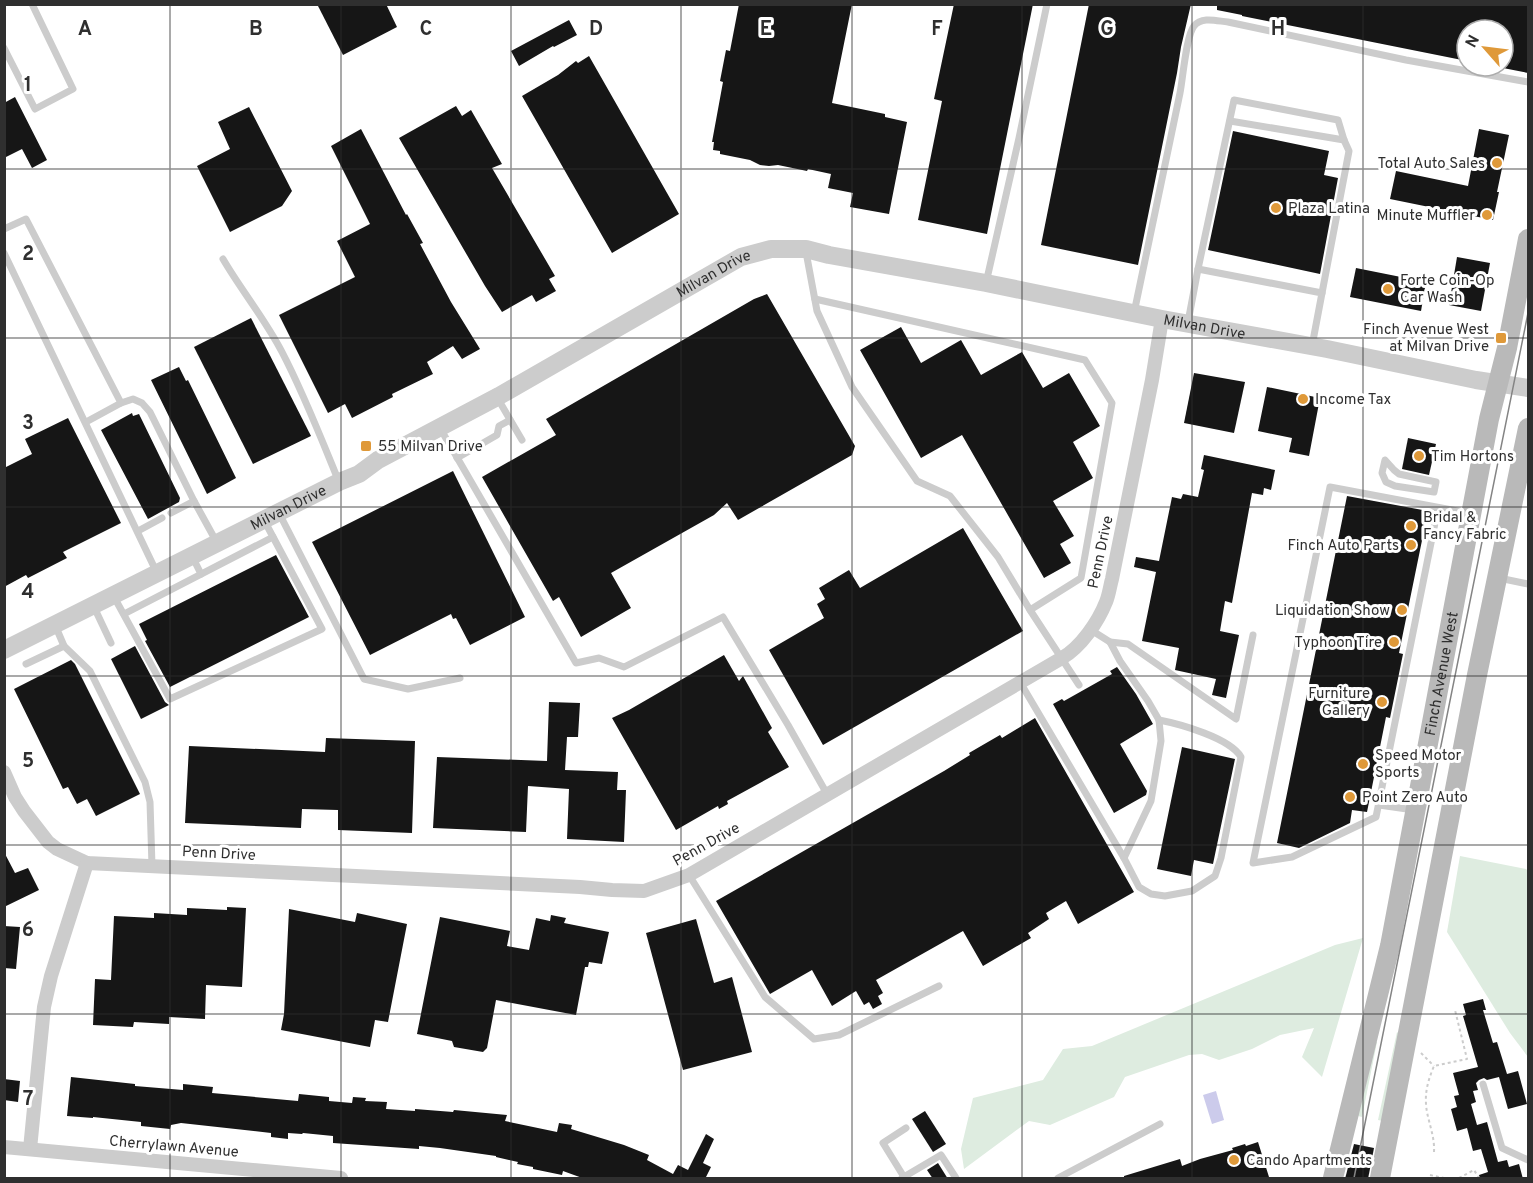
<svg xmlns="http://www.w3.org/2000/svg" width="1533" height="1183" font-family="Overpass,sans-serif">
<rect width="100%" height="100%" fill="#fff"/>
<!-- green -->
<g fill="#deece0">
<polygon points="1460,856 1526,869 1528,871 1528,1057 1510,1033 1447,932"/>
<polygon points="1363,938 1322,1077 1302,1057 1314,1028 1280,1035 1252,1049 1219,1060 1202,1054 1189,1055 1125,1077 1114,1097 1050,1125 1029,1121 964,1169 961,1149 973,1098 1043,1080 1063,1049 1092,1046 1335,945"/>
<polygon points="1397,1032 1399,1034 1383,1121 1378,1120"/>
<polygon points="1376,1042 1377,1042 1362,1117 1358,1116"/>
</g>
<!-- water -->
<polygon fill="#cccbeb" points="1216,1091 1224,1120 1212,1124 1203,1095"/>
<!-- building -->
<g fill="#161616">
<polygon points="317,4 386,4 397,27 343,55"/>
<polygon points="739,4 852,4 832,103 885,114 885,117 907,122 889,214 850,207 853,193 828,188 831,174 808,169 807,171 778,165 769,166 760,165 750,160 720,154 720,151 713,150 714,142 712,142 723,82 720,81 726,50 730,51"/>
<polygon points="954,4 1033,4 987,234 918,220 942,101 934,99"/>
<polygon points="1089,4 1191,4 1181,47 1177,73 1138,265 1041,245"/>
<polygon points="1217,4 1528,4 1528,73 1503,68 1503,30 1467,30 1467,61 1242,16 1242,15 1217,10"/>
<polygon points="569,20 577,35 554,47 553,46 519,66 511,51"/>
<polygon points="589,56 679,214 612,253 522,96 558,75 576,61 578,63"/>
<polygon points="15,97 47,160 32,168 22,149 4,158 4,103"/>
<polygon points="456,106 462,116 471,110 502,164 492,168 555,276 549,279 556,291 536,302 532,295 502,312 485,286 399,138"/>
<polygon points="249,107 292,191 282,206 230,232 197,166 230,149 218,122"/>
<polygon points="361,129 406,215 407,214 423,243 420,244 451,302 480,349 462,359 453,346 427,362 433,374 392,394 393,397 352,418 345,404 328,413 279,315 355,277 337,241 370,224 331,146"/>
<polygon points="1479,129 1509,135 1497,192 1499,192 1493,220 1390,199 1396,171 1468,186"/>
<polygon points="1233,131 1329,151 1324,175 1338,178 1320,274 1208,250"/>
<polygon points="1457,257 1490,263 1481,311 1449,305"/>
<polygon points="1356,268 1426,282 1421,311 1350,297"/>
<polygon points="767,294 855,446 852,455 738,520 727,503 714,515 611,573 631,608 581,637 559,597 553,601 482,477 556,435 546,419 754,299"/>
<polygon points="251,318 311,436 253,464 194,347"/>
<polygon points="901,327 921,363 961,340 981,375 1022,352 1043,388 1069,373 1100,426 1073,442 1093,478 1053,501 1074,536 1060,544 1071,563 1044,578 962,435 921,458 860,350"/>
<polygon points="179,367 186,381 188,380 236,478 207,494 151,380"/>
<polygon points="1194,373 1245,382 1234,433 1184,423"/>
<polygon points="1267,387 1320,398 1309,456 1289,452 1292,438 1258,431"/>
<polygon points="132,413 133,416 139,414 180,498 179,502 148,519 101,430"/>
<polygon points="68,418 121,523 63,552 67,558 28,578 26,575 4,587 4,468 32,454 25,439"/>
<polygon points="1408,438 1436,444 1429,475 1402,469"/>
<polygon points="1204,455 1275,470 1271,490 1264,488 1263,495 1252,493 1232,603 1225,601 1220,631 1239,635 1226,698 1212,695 1216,679 1175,670 1179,648 1142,641 1156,572 1134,567 1136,557 1159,561 1172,497 1181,499 1183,494 1198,497 1204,470 1201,469"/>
<polygon points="453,471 525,617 470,645 456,618 453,619 451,614 370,655 312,542"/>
<polygon points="1347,496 1428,511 1399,653 1403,654 1390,718 1386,717 1367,812 1352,810 1350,823 1299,848 1277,843"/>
<polygon points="963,528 1023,631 823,745 769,650 824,618 817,604 825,599 819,588 849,570 860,588"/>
<polygon points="276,555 309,617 170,687 145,641 147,640 139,624"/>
<polygon points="135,646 165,702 169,705 141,719 111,659"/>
<polygon points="724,655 739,681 743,676 772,728 768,732 789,767 727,801 728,804 719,809 718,806 676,830 612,718 629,710"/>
<polygon points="71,660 75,664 140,794 96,816 87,799 77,804 68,787 63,789 14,689"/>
<polygon points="1117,667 1136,694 1153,724 1120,744 1147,791 1146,795 1114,813 1053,704 1062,699 1064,701 1112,674 1110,671"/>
<polygon points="549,702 580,703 578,737 567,737 565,770 618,772 617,790 626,790 624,842 567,839 569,789 528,786 526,832 433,828 437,757 547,761"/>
<polygon points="1035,718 1134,892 1078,924 1066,901 1046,913 1049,919 1028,933 1031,938 983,966 963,931 876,980 883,993 878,996 882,1004 873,1009 869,1002 864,1005 856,991 832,1006 812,970 770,994 716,901 944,771 970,755 969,753 981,746 1000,735 1002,738"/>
<polygon points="326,738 415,741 412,833 338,830 338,810 302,809 301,828 185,823 189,746 325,752"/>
<polygon points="1182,747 1235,759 1213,864 1194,860 1191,876 1157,869"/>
<polygon points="4,852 15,873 28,868 39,890 4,907"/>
<polygon points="227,907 246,908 242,987 206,985 205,1019 169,1017 169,1024 134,1022 133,1027 93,1025 95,979 111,980 114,916 154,918 154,913 187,915 187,908 227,910"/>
<polygon points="289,909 355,922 357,913 407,924 388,1022 375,1020 370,1047 281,1030 284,1014"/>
<polygon points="551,915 566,918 564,923 609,932 602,964 589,962 588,967 585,967 576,1015 496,1000 487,1048 483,1052 454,1047 452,1041 417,1034 440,917 510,931 507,946 529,950 536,918 550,921"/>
<polygon points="696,919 714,983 732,977 752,1052 683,1070 646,933"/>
<polygon points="4,926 20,927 16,969 4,968"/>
<polygon points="1483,999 1486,1010 1483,1010 1493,1043 1497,1042 1507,1074 1518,1071 1527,1104 1508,1109 1499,1077 1487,1080 1484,1078 1479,1080 1476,1083 1478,1090 1473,1091 1476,1102 1471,1104 1477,1125 1487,1122 1498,1162 1507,1160 1509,1167 1519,1164 1523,1179 1480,1179 1479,1175 1488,1172 1481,1149 1473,1151 1467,1128 1457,1131 1451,1109 1457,1107 1454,1096 1459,1095 1453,1073 1478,1067 1463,1016 1466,1015 1463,1004"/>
<polygon points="71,1077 135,1084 135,1086 183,1090 183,1084 213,1087 212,1093 298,1101 299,1094 329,1097 329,1101 352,1103 353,1097 366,1098 365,1101 387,1102 386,1109 415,1111 415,1109 453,1112 454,1110 507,1115 505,1121 557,1132 559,1123 572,1125 571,1129 624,1145 649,1155 647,1160 673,1174 678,1165 688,1170 706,1134 714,1139 703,1163 711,1167 705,1179 585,1179 563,1171 562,1175 533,1169 533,1167 517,1164 518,1162 496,1157 496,1156 440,1148 419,1146 419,1149 333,1143 333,1136 303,1133 302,1134 288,1133 288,1139 271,1137 271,1133 181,1123 171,1125 170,1129 141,1126 141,1122 93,1117 93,1118 67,1116"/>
<polygon points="4,1079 20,1081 18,1102 4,1100"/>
<polygon points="925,1111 946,1144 933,1152 912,1119"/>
<polygon points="1258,1142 1269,1177 1263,1179 1124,1179 1124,1176 1180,1159 1182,1166 1200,1159 1233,1150 1232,1148 1245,1144 1246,1146"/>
<polygon points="1354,1144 1374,1148 1368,1179 1345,1179"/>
<polygon points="938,1163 948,1179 933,1179 927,1170"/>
</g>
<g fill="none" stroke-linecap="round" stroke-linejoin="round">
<!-- path -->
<g stroke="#ccc" stroke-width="2" stroke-dasharray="3 3" stroke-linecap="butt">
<polyline points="1421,1053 1434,1066"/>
<path d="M1434,1152C1435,1135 1427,1120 1426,1104C1425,1090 1429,1078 1434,1066L1467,1059L1455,1010"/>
<polyline points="1430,1175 1444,1178"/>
<polyline points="1459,1178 1474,1170 1479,1178"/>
</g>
<!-- service -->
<g stroke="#ccc" stroke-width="7">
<polyline points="4,48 35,109 73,89 32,4"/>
<polyline points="1230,121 1344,140"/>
<polyline points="4,229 26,219 121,403 133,399 142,403 150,412 194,501 216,541"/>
<polyline points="806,252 817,311 852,387 917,481 950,496 998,557 1030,610 1079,685"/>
<polyline points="4,253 156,571"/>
<path d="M223,259C241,290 265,319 282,352C304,394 321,438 339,482"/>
<polyline points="1198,269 1234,100 1338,120 1344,140 1349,151 1322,293"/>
<polyline points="986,283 1019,138 1047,4"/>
<polyline points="815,299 1085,360 1112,403 1081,578 1030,610"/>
<path d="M1134,313C1149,240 1165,166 1180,93C1183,78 1186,36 1194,26C1202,16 1217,21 1228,22L1406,60L1528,82"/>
<polyline points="1188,322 1198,269 1322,293 1312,346"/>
<polyline points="498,399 522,440"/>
<polyline points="86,422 121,403"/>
<polyline points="440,428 576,663 599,658 624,667 723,617 788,725 827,794"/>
<polyline points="457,458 497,435 499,426 510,420"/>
<polygon points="1385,460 1394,470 1399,474 1436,482 1434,492 1395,486 1386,482 1382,473"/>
<polyline points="1438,508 1376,817 1292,857 1253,863 1330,487 1468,513"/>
<polyline points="171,513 194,501"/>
<polyline points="280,515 364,679 408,689 460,678"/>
<polyline points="138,531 162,518"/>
<polyline points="192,556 201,574"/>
<polyline points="1499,578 1528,584"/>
<polyline points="113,595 170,699 322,629 264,520"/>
<polyline points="94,607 111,643"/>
<polyline points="124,614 273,537"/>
<polyline points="55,625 64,646 90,671 145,782 150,802 152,866"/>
<polyline points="1110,642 1128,644 1236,719 1253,635"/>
<polyline points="26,664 64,646"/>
<polyline points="1020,682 1124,858 1151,801 1161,741 1159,720 1148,701 1120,661 1110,642 1091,630"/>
<polyline points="1379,805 1414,810"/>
<path d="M1124,858L1139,887L1151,894L1165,896L1192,891L1215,876L1221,858L1241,757C1230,738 1180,724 1159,720"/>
<polyline points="689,875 765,997 814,1039 839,1035 939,986"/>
<polyline points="1483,1084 1502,1148 1528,1160"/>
<polyline points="904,1177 883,1143 906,1128"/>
<polyline points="902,1178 941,1155 956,1178"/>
<polyline points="1058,1178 1160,1124"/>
</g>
<!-- minor -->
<g stroke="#ccc" stroke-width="14">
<path d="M4,772L15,797L24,811L48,842L57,849L87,863L580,887L612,890L644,891L689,875L1062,658C1081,647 1098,622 1106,602C1109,595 1110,586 1112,579L1152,380L1162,319"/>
<polyline points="4,1147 341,1178"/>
<polyline points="30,1149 44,1007 51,976 87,863"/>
</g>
<!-- tertiary -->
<path stroke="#ccc" stroke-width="18" id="s1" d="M4,650L339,482L359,474L378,460L499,396L741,257L771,249H806L829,255L986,283L1162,319L1327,349L1476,380L1528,388"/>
<!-- secondary -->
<g stroke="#b9b9b9" stroke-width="20">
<path id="s2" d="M1333,1178L1390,946L1489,419L1507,348L1528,239"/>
<polyline points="1380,1178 1477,675 1528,428"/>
</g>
<!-- tram -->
<polyline stroke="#848484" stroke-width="1.5" points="1354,1178 1528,313"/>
</g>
<!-- grid -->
<path fill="none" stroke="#2f2f2f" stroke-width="1.5" stroke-opacity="0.55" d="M170,4V1178M341,4V1178M511,4V1178M681,4V1178M852,4V1178M1022,4V1178M1192,4V1178M1363,4V1178M4,169H1528M4,338H1528M4,507H1528M4,676H1528M4,845H1528M4,1014H1528"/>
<!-- markers -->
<g fill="#df9939" stroke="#fff" stroke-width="2">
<circle cx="1497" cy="163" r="6"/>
<circle cx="1276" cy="208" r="6"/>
<circle cx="1487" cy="215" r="6"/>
<circle cx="1388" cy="289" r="6"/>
<rect x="1495" y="332" width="12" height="12" rx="3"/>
<circle cx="1303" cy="399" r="6"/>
<rect x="360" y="440" width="12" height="12" rx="3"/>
<circle cx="1419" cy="456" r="6"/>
<circle cx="1411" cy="526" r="6"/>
<circle cx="1411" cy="545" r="6"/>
<circle cx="1402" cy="610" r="6"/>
<circle cx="1394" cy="642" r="6"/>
<circle cx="1382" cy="702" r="6"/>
<circle cx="1363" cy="764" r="6"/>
<circle cx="1350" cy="797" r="6"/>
<circle cx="1234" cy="1160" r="6"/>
</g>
<g text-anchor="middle" stroke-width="6" stroke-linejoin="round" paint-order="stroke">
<!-- poi labels -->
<g font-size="15" fill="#2f2f2f" stroke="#fff" text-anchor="start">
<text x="1485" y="168" text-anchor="end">Total Auto Sales</text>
<text x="1288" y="213">Plaza Latina</text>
<text x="1475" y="220" text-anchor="end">Minute Muffler</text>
<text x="1400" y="285">Forte Coin-Op<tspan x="1400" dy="17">Car Wash</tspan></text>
<text x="1489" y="334" text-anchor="end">Finch Avenue West<tspan x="1489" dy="17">at Milvan Drive</tspan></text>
<text x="1315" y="404">Income Tax</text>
<text x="378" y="451">55 Milvan Drive</text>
<text x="1431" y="461">Tim Hortons</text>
<text x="1423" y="522">Bridal &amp;<tspan x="1423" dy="17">Fancy Fabric</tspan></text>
<text x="1399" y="550" text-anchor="end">Finch Auto Parts</text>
<text x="1390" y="615" text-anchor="end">Liquidation Show</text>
<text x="1382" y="647" text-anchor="end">Typhoon Tire</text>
<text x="1370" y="698" text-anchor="end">Furniture<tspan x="1370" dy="17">Gallery</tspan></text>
<text x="1375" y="760">Speed Motor<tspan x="1375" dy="17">Sports</tspan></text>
<text x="1362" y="802">Point Zero Auto</text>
<text x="1246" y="1165">Cando Apartments</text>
</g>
<!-- street labels -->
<g font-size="15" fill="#2f2f2f" stroke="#fff">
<text dy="5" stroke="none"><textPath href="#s1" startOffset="804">Milvan Drive</textPath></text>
<text dy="5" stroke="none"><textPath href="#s1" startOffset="1308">Milvan Drive</textPath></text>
<text dy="5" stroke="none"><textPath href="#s1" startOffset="318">Milvan Drive</textPath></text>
<text transform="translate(1100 552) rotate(-78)" y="5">Penn Drive</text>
<text dy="5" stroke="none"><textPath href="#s2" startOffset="516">Finch Avenue West</textPath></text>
<text transform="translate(706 844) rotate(-29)" y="5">Penn Drive</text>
<text transform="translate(219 853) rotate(3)" y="5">Penn Drive</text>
<text transform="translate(174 1146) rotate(5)" y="5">Cherrylawn Avenue</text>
</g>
</g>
<g font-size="20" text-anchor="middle" font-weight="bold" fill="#2f2f2f" stroke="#fff" stroke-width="6" stroke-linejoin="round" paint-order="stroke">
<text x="85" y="35">A</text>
<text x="256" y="35">B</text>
<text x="426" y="35">C</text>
<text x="596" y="35">D</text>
<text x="766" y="35">E</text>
<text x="937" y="35">F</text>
<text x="1107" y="35">G</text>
<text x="1278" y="35">H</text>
<text x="28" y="91">1</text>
<text x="28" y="260">2</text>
<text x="28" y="429">3</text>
<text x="28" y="598">4</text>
<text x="28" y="767">5</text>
<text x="28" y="936">6</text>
<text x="28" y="1105">7</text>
</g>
<!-- border -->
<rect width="1533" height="1183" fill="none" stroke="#2f2f2f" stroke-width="12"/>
<!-- north arrow -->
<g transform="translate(1485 48) rotate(298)"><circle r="28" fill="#ffffff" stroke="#acacac" stroke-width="1.5"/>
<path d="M0-4.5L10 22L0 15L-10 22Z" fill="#df9939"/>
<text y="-9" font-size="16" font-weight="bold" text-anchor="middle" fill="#2f2f2f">N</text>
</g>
</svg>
